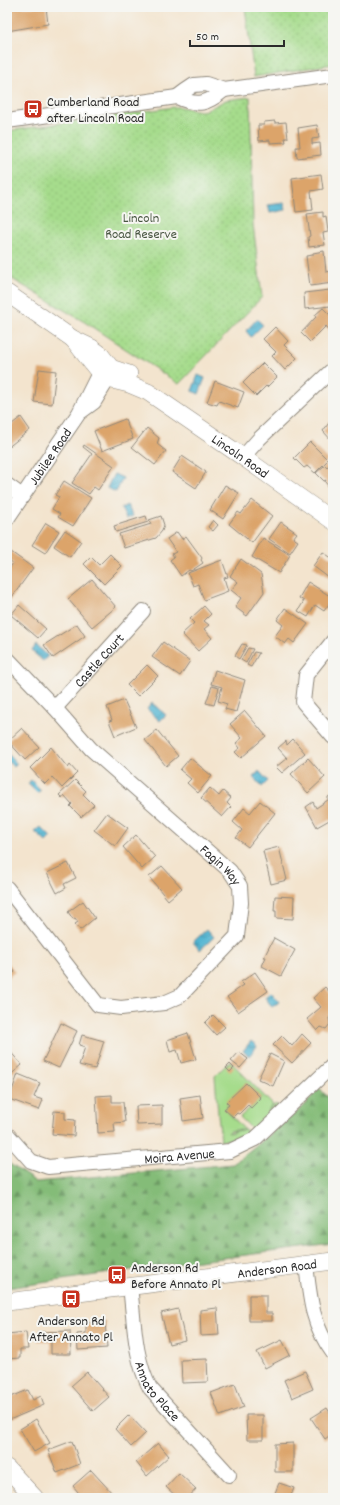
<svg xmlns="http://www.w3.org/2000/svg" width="340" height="1505" font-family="Dekko,sans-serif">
<defs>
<pattern id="forest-firs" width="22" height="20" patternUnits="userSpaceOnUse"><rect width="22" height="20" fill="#84bc78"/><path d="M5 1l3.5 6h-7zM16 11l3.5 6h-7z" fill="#6c9963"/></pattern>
<pattern id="park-dots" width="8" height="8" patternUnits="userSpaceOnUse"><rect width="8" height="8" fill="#a6dc8c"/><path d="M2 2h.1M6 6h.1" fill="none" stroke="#8fbd79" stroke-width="1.8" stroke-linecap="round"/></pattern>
<pattern id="water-waves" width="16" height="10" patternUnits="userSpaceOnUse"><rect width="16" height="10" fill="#53b5d2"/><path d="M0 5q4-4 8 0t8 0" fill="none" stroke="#4593ab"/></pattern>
</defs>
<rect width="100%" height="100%" fill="#f6f6f2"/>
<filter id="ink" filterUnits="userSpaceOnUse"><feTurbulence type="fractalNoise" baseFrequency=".025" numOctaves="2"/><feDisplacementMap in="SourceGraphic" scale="8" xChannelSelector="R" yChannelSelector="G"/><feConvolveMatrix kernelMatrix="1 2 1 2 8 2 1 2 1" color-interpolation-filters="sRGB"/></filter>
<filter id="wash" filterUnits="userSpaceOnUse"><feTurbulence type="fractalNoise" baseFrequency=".012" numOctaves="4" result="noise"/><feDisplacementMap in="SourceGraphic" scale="16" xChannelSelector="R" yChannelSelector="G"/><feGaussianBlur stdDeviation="0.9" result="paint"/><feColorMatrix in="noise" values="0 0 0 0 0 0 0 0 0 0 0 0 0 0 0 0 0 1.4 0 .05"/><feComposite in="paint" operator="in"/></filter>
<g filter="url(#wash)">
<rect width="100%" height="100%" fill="#f3e4ce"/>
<!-- grass -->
<polygon fill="#a6dc8c" stroke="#68845c" points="230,1061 273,1105 268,1110 276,1104 281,1109 255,1132 240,1117 261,1098 246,1083 225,1109 244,1129 229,1131 228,1133 245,1129 248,1133 248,1136 221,1141 218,1114 215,1076"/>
<!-- forest -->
<polygon fill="url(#forest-firs)" stroke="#587452" points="319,1089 333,1101 333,1244 144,1268 7,1288 7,1162 36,1182 233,1164 303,1107"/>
<!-- park -->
<g fill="url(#park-dots)" stroke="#68845c">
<polygon points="245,7 333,7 333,64 254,77"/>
<polygon points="250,97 253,224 262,297 179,384 86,323 7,276 7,131 174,107 181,107 200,111 207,110 226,100"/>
</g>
<!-- water -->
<g fill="url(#water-waves)" stroke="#3f707e">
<polygon points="284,203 286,210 270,213 268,205"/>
<polygon points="257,319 263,325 251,337 246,331"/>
<polygon points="198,375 205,378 199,394 192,391"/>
<polygon points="114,474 123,478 116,492 107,488"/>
<polygon points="127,505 133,516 126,519 121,508"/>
<polygon points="36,645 48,656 43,661 32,651"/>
<polygon points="152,703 166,715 160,721 147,709"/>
<polygon points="8,754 17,764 14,767 7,761"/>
<polygon points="259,771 268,781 262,787 253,777"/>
<polygon points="31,780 41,790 37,793 28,784"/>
<polygon points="41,827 51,837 46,842 35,832"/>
<polygon points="207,929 214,937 200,950 193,942"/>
<polygon points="271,992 279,1002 272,1007 265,997"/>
<polygon points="251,1041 257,1046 249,1056 243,1051"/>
</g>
<g id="blocks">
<!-- building -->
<g fill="#dca46a">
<polygon points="7,7 46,7 48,24 7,31"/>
<polygon points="275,121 275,123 286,122 288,138 285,138 286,142 270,143 270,140 259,141 258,125 264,125 264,122"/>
<polygon points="317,125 319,138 312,139 312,144 320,143 321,155 297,158 296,147 300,147 298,128"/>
<polygon points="321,174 323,189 311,191 313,210 296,212 292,178"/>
<polygon points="323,212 323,217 326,216 328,232 323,233 325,245 309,247 308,237 310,236 307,214"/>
<polygon points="324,251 326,272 333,271 333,283 310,286 306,256 313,255 313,253"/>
<polygon points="333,287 333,313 331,313 330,306 305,309 304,293 330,290 330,288"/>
<polygon points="323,308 333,318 333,330 331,332 326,326 310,342 301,333 316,317 315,315"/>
<polygon points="275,327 288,341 284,345 297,358 285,370 272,356 276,352 263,339"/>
<polygon points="263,363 277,377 267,387 266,386 256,396 243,383"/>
<polygon points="39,369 56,371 52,404 34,402"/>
<polygon points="215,381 244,392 238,408 219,401 217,405 207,402"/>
<polygon points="21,417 30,430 7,448 7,428"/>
<polygon points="125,419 133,439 102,451 94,431"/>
<polygon points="331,420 333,421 333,442 323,431"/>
<polygon points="147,428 159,438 157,444 166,451 155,465 132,447"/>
<polygon points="310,442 328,460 315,473 307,466 304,468 294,458"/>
<polygon points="84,445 114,466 98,490 94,487 89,494 72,483 92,454 83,447"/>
<polygon points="182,456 206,472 196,488 172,472"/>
<polygon points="333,461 333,492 325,482 326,480 324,481 316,473 325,465 327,467"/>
<polygon points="64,481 91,498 73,526 58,517 60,514 52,509 59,497 55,495"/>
<polygon points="225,485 239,493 223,519 210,510"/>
<polygon points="252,500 272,516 252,543 229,524 238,512 241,514"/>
<polygon points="146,516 148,522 116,532 114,526"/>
<polygon points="161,516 164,525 162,531 156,538 124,548 119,534 151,524 149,520"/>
<polygon points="213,520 218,525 213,531 208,527"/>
<polygon points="281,522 297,533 293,538 298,541 290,553 269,539"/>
<polygon points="46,523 59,531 45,553 32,545"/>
<polygon points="65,530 81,541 70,557 54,546"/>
<polygon points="177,532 182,539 186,536 202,558 201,560 203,563 191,571 189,570 181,576 170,560 174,557 172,554 176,552 167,539"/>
<polygon points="263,538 290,555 279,573 252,557"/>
<polygon points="7,549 33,568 7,604 7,572 13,563 7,559"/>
<polygon points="323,552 333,559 333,581 313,566"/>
<polygon points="110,554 122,566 104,584 84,564 91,557 99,565"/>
<polygon points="241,559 261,574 264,592 247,616 235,607 241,598 231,590 238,582 230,576"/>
<polygon points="222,560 228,577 224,578 228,591 204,600 198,584 193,586 188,573"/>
<polygon points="92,579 116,607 92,627 68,599"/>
<polygon points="308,582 333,598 324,611 315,605 308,617 298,611 304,601 299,598"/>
<polygon points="19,605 46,629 38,638 11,615"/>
<polygon points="204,606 211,614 204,621 209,625 204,629 212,638 198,651 182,634 194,623 190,619"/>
<polygon points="285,608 308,624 294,643 289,639 285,644 275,636 283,625 277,620"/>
<polygon points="77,624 85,636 53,658 44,645"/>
<polygon points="163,642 190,661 180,676 152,657"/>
<polygon points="242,644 247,645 239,659 235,656"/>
<polygon points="248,648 253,649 246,663 241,660"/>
<polygon points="254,652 259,653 251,667 247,665"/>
<polygon points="147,665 158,676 138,696 127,685"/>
<polygon points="215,670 245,680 236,712 225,709 227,704 218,701 222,687 211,684"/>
<polygon points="212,686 219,688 214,705 206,703"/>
<polygon points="333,699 333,712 332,712 330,703"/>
<polygon points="124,700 136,727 115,736 109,721 112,720 107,707"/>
<polygon points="245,711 266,736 241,758 235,752 240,748 236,743 242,738 230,724"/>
<polygon points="22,728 39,747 25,760 8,741"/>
<polygon points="157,730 178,756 166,766 145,740"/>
<polygon points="293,739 305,753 282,773 276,767 287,758 278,748 286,741 287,745"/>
<polygon points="51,747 68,768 70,765 77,773 62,788 52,777 45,784 30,768"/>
<polygon points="190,758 212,776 198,793 187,783 191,779 180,770"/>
<polygon points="308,758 325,777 308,793 291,774"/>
<polygon points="75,780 86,791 83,794 94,805 81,817 70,806 72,804 64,795 62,798 59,795"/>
<polygon points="210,788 219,796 223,791 231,798 227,803 231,807 222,817 201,798"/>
<polygon points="333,794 333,822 331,819 317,827 306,807 313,802 316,808 328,800 328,797"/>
<polygon points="260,801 275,813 248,847 236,838 242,830 233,822 244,808 250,813"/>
<polygon points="107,813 128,828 115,846 94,830"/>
<polygon points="136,835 155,857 142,869 123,847"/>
<polygon points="279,847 287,880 271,884 263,851"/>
<polygon points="68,863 76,878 64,884 66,888 57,893 47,873"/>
<polygon points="162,866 182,888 168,900 149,877"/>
<polygon points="275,896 294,897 293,919 276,918 276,911 274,911"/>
<polygon points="83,901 95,918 80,930 75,924 78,922 75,918 73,919 68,912"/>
<polygon points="274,938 295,950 281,976 262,966 266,957 264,957"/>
<polygon points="7,961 15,972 7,978"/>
<polygon points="255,972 268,991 238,1012 227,997 244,985 241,982"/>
<polygon points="325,987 333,996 333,1014 329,1018 330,1024 326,1029 321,1027 317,1031 307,1019 321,1007 313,998"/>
<polygon points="213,1015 225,1027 216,1035 205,1023"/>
<polygon points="61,1023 77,1031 59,1068 43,1061"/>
<polygon points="188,1033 196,1059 181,1063 177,1050 170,1052 167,1040"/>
<polygon points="302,1034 311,1043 292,1063 273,1045 282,1036 292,1046"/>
<polygon points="82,1035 104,1041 95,1069 79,1065 85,1047 79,1045"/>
<polygon points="7,1048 22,1065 7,1078"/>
<polygon points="239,1052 248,1059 240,1068 231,1061"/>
<polygon points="270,1054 284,1061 273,1086 258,1079"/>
<polygon points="230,1064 234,1068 230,1072 226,1068"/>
<polygon points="18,1074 40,1083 34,1097 43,1100 39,1110 9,1099"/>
<polygon points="246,1083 261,1098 251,1108 248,1105 239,1114 237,1113 233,1117 224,1109 229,1105 226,1102"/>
<polygon points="112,1095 112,1102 123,1102 125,1122 114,1123 115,1132 98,1133 96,1096"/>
<polygon points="200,1095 203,1118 183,1121 180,1098"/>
<polygon points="162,1105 162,1124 137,1125 136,1106"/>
<polygon points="54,1111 65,1112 65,1119 75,1120 74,1136 52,1134"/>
<polygon points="249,1295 266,1295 266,1313 272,1313 272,1321 249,1321"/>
<polygon points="217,1308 219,1335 201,1336 200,1310"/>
<polygon points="178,1309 185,1340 169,1344 161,1313"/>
<polygon points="105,1321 107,1348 78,1350 77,1334 86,1333 86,1323"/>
<polygon points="70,1331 71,1354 51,1354 51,1341 38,1341 38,1332"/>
<polygon points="26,1332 28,1349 20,1349 20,1358 7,1359 7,1334"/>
<polygon points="282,1340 290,1355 265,1368 257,1352"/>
<polygon points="207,1359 208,1382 182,1383 181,1360"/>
<polygon points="305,1371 313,1389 292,1398 284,1380"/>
<polygon points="87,1372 109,1397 93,1411 71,1386"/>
<polygon points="235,1384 244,1407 220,1416 211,1393"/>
<polygon points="7,1388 11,1397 28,1390 33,1400 41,1396 44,1405 7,1421"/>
<polygon points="327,1408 333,1417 333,1433 325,1439 311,1418"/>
<polygon points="129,1415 146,1433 131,1447 115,1429"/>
<polygon points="246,1415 263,1415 263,1440 247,1440"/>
<polygon points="36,1419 50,1443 34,1452 20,1429"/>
<polygon points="72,1441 80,1464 57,1473 48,1450"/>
<polygon points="158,1443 169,1456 147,1476 136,1462"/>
<polygon points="293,1443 293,1472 275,1472 275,1444"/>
<polygon points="91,1470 113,1494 109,1498 83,1498 73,1486"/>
<polygon points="179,1473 196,1489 188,1498 178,1498 166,1487"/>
<polygon points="279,1483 294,1488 290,1498 273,1498"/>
</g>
</g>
</g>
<g filter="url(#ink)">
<use href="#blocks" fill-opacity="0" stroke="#8f887c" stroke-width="1"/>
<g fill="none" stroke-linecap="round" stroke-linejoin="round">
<defs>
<g id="minor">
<polyline points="177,97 185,91 194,85 206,84 224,90 333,75"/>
<path d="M7,121L177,97C198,107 207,104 224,90"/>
<polyline points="243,457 259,439 333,369"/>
<polyline points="7,485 22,496"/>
<path id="s1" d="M7,519L79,413L97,377L98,371L111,368L108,379L94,402L79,413"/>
<polyline points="333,641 306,675 303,702 333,737"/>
<path id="s2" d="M7,658L55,708L91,749L230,871L240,886L241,903L237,936L180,996L164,1003L121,1008L98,1005L7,888"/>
<path id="s3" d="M55,708L143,611"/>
<path id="s4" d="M7,1134L31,1161L48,1167L230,1151L255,1139L333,1065"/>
<path d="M306,1264C310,1299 312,1325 333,1353"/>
<path id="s5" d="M130,1286C134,1318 134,1359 150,1388L229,1475"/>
</g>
<g id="tertiary">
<polyline points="7,293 73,339 92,348 100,354 111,368 129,374"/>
<path id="s6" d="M73,339L98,371L108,379L129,384L148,392L243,457L333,521"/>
<path id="s7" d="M7,1302L333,1261"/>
<polyline points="7,1468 35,1498"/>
</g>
</defs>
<!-- minor casing -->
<use href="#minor" stroke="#8f887c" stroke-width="16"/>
<!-- tertiary casing -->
<use href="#tertiary" stroke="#8f887c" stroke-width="18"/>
<!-- minor -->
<use href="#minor" stroke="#fff" stroke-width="14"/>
<!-- tertiary -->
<use href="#tertiary" stroke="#fff" stroke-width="17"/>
</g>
</g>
<!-- icons -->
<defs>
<symbol id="bus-square" viewBox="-11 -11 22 22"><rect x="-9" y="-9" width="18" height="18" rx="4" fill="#c8321e" stroke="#f6f6f2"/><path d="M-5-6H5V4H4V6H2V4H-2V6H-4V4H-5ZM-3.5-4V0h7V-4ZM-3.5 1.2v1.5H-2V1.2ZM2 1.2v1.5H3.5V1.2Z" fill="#fff"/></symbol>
</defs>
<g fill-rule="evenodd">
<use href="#bus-square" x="22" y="98" width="22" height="22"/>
<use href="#bus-square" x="106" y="1264" width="22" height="22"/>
<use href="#bus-square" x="60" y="1288" width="22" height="22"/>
</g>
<g text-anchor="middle" stroke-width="4" stroke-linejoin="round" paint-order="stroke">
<!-- poi labels -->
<g font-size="14" fill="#2b2b2b" stroke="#f6f6f2" text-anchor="start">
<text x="47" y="106">Cumberland Road<tspan x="47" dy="16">after Lincoln Road</tspan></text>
<text x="131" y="1272">Anderson Rd<tspan x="131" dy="16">Before Annato Pl</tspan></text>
<text x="71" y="1325" text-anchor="middle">Anderson Rd<tspan x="71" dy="16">After Annato Pl</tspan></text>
</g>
<!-- park labels -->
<g font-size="14" fill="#4a5743" stroke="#f6f6f2">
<text x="141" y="222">Lincoln<tspan x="141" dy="16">Road Reserve</tspan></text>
</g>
<!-- street labels -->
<g font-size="14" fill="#2b2b2b" stroke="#f6f6f2">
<text dy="5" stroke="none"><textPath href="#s1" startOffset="76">Jubilee Road</textPath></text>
<text dy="5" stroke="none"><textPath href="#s6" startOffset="208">Lincoln Road</textPath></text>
<text dy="5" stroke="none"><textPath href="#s3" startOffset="65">Castle Court</textPath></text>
<text dy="5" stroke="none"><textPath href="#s2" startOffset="298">Fagin Way</textPath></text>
<text dy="5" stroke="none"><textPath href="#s4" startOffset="186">Moira Avenue</textPath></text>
<text dy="5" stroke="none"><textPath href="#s7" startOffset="272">Anderson Road</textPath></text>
<text dy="5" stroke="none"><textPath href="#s5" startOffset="111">Annato Place</textPath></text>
</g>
</g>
<!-- margin -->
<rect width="340" height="1505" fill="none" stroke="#f6f6f2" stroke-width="24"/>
<!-- scale -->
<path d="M190 40v6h94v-6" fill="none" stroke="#2b2b2b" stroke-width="2"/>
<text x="196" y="40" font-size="12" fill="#2b2b2b" stroke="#f6f6f2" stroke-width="3" paint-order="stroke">50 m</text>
</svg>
